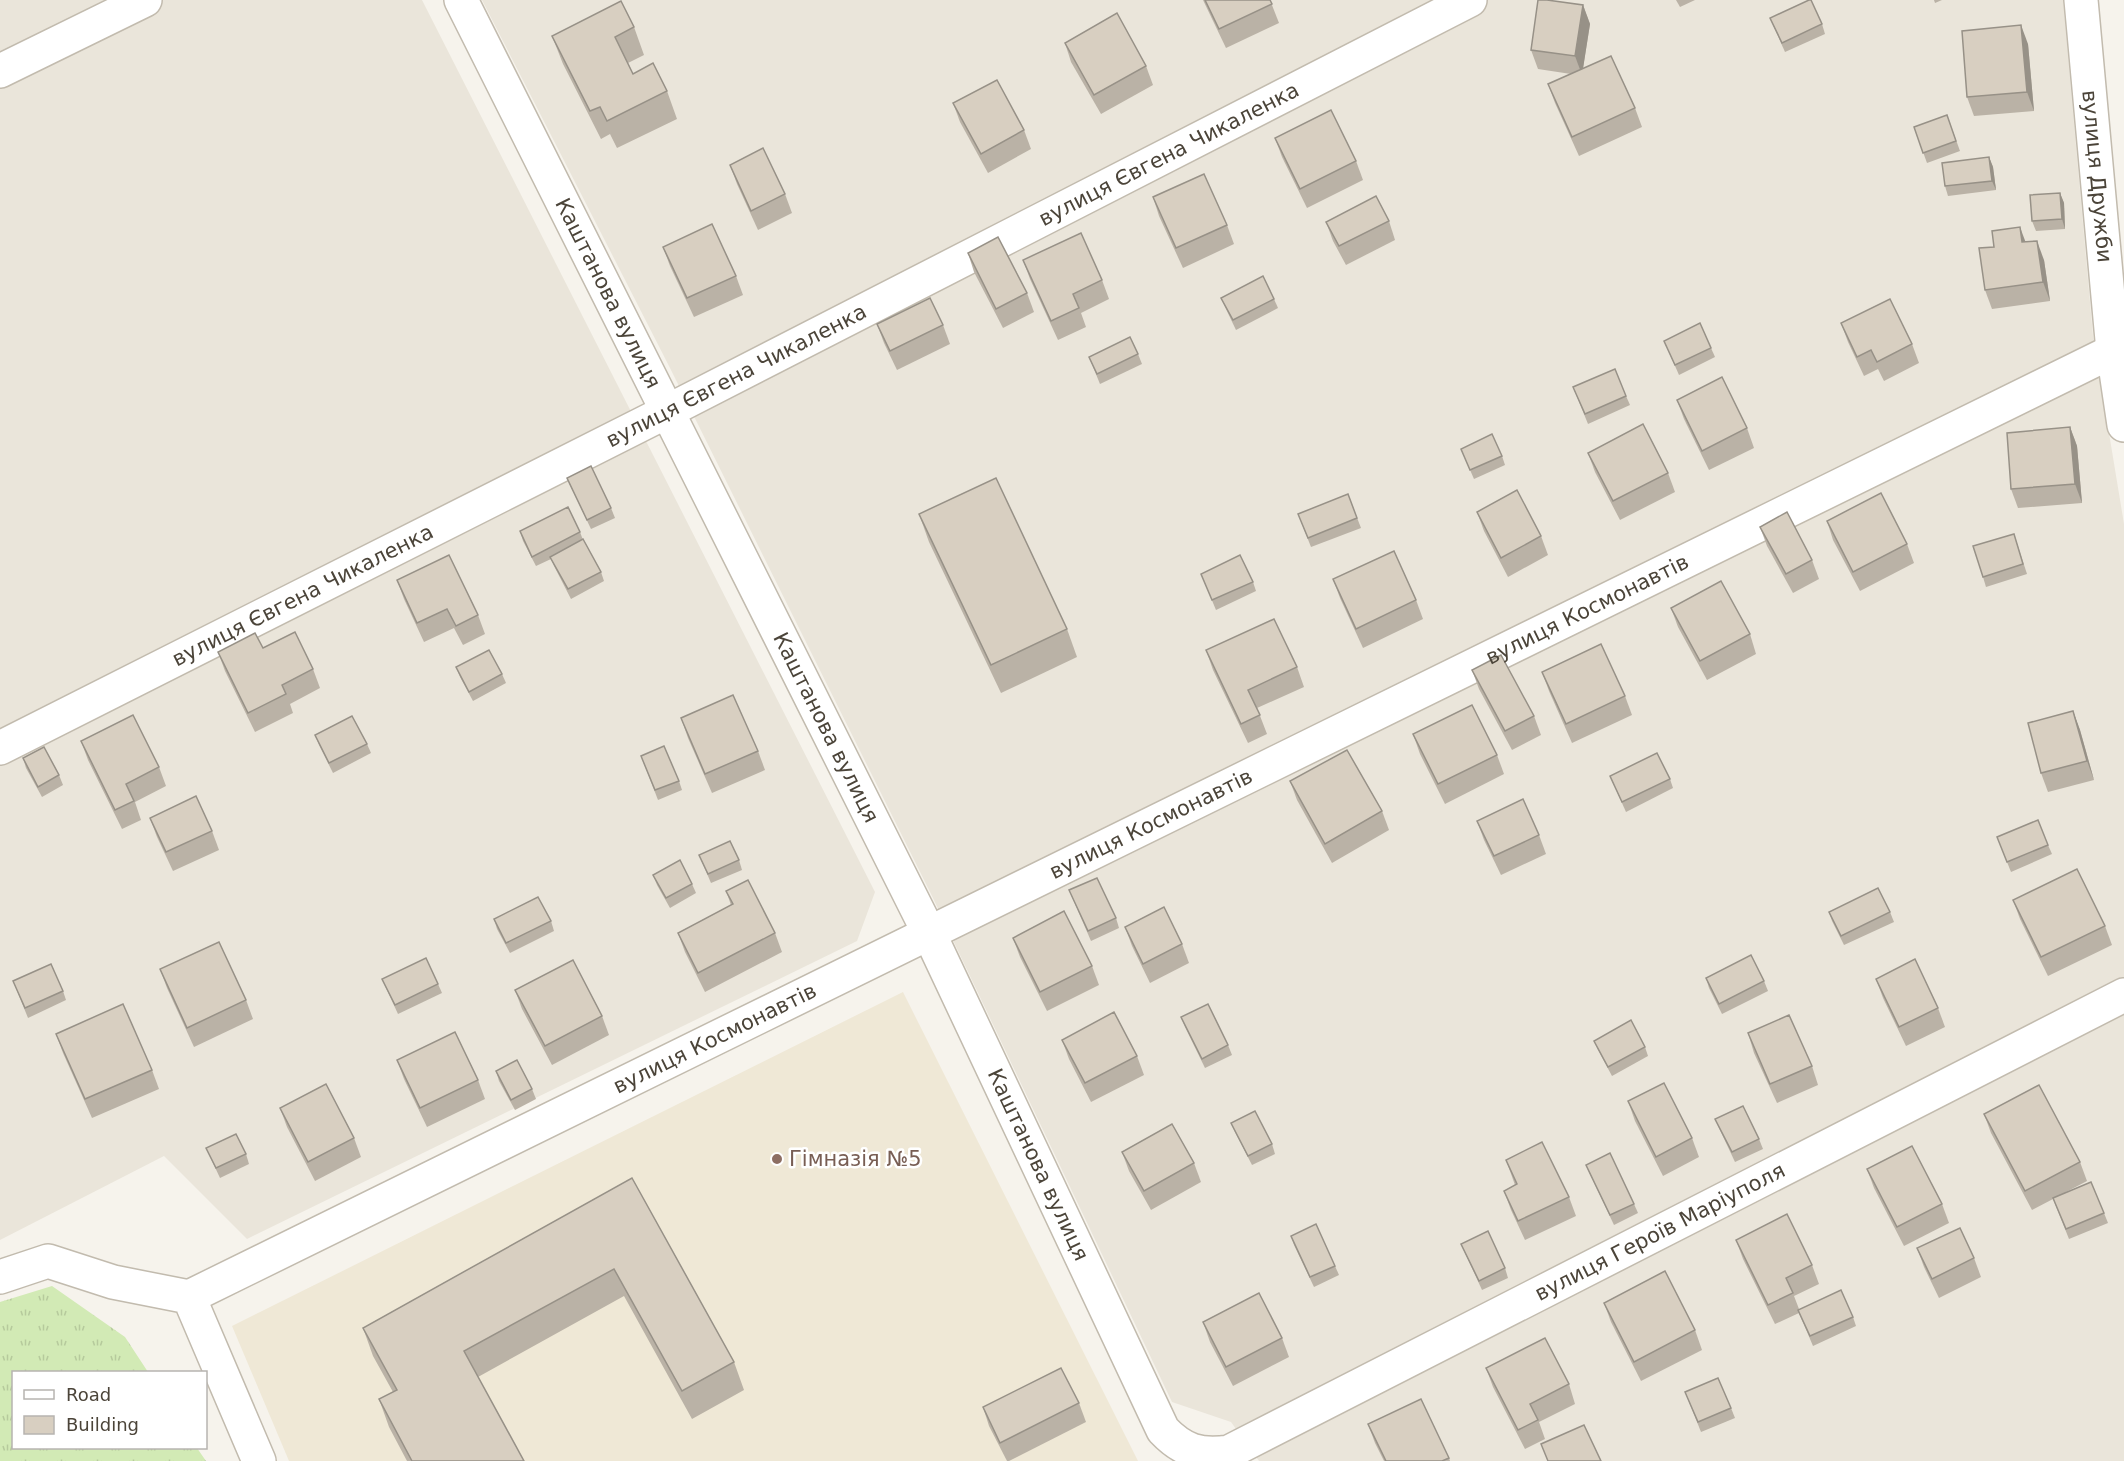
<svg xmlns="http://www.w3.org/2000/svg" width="2124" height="1461" font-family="'DejaVu Sans',sans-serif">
<defs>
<pattern id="grass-tufts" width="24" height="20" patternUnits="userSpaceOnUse" patternTransform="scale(1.5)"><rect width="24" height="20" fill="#d2eab5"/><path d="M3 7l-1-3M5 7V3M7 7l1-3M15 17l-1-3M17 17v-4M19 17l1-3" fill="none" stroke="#b6ca9c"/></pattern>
</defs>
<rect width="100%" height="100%" fill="#f6f3ec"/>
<!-- residential -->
<g fill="#eae5da">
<polygon points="0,0 422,0 875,892 857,941 247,1239 164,1156 0,1240"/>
<polygon points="482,0 2063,0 2093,336 2124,524 2124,1461 1259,1461 1231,1422 1172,1402 933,898 670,368"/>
</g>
<!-- education -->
<polygon fill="#efe8d6" points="903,992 1138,1461 289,1461 232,1326"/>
<!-- grass -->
<polygon fill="url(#grass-tufts)" points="52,1286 125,1337 148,1372 14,1372 14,1448 197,1448 206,1461 0,1461 0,1302"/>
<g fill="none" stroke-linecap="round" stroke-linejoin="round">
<defs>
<g id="minor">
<path id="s1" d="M461,0L929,933L1163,1430C1183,1451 1200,1456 1229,1452L2124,995"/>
<path id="s2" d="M2081,0L2113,351L2124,425"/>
<polyline points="0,71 145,0"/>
<path id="s3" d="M0,748L666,412L1470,0"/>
<polyline points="0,1277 48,1261 113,1282 189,1297 259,1461"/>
<path id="s4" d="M189,1297L2113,351"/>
</g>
</defs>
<!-- minor casing -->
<use href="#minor" stroke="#c2bbae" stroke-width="36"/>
<!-- minor -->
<use href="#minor" stroke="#fff" stroke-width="33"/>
</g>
<!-- wall -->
<g fill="#bab2a6">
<polygon points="1203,0 1270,0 1279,23 1226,48"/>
<polygon points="1676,0 1695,0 1680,7"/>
<polygon points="1934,0 1942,0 1935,3"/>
<polygon points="1583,5 1590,24 1583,68 1635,108 1642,127 1579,156 1555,103 1548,84 1571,74 1538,69 1531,50"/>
<polygon points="1770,18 1822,24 1825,34 1785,52"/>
<polygon points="634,27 644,55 628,63 633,74 667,91 677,119 617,148 610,134 601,139 563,64 552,36"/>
<polygon points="1065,43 1146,66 1153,85 1101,114 1071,62"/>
<polygon points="2028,44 2034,111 1974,116 1967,97"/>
<polygon points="953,103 1024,130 1031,149 988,173 960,122"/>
<polygon points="1947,115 1960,151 1927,163 1914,127"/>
<polygon points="1275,138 1356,161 1363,180 1307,208 1282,157"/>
<polygon points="1989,157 1993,167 1996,190 1948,196 1945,186"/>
<polygon points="730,165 785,194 792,213 758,230 737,184"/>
<polygon points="2060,193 2064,203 2065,229 2036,231 2032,221"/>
<polygon points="1153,197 1227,225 1234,244 1183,268 1159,216"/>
<polygon points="1389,221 1395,240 1346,265 1333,241 1326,222"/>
<polygon points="663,247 736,276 743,295 694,317 670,266"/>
<polygon points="968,253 1027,293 1034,312 1003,328 974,272"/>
<polygon points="1023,260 1102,280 1109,299 1081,313 1086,327 1058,340 1030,279"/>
<polygon points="2044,260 2050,301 1992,309 1985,290"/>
<polygon points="1221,298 1274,299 1278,308 1236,330 1225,307"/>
<polygon points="1841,323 1912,344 1919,363 1884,381 1878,369 1864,376 1848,342"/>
<polygon points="877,324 943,325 950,344 897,370 884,343"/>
<polygon points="1664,341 1711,348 1715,357 1679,375"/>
<polygon points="1138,354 1142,364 1100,384 1089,357"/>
<polygon points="1573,387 1626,396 1630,405 1588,424"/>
<polygon points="1677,400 1747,428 1754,448 1709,470 1684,419"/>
<polygon points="2070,427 2077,446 2082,503 2018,508 2011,489"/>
<polygon points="1461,449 1502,456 1505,465 1474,479"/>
<polygon points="1588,453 1668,473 1675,492 1620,520 1595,472"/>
<polygon points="567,478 611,508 615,518 591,529 571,487"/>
<polygon points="1348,494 1361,528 1311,547 1298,514"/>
<polygon points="1477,512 1541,536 1548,555 1508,577 1484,531"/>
<polygon points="919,514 1067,629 1077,657 1001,693 929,542"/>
<polygon points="1827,521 1907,544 1914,563 1860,591 1833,540"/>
<polygon points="1760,527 1812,560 1819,579 1793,593 1767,546"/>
<polygon points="520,531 580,532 583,540 601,572 604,581 571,599 554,566 551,559 536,566 523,541"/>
<polygon points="2014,534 2027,574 1986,587 1983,577"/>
<polygon points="1201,574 1253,582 1256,591 1216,610"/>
<polygon points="1333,579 1416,600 1423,619 1363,648 1340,598"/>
<polygon points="397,580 478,615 485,634 463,645 454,628 424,642 404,599"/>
<polygon points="1671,608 1750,634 1756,654 1707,680 1678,627"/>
<polygon points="263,648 313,669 320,688 290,704 293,713 255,732 225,671 218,652"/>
<polygon points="1206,650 1297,667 1304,687 1257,708 1267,734 1248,743 1213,670"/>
<polygon points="456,667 502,674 506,683 473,701 460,677"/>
<polygon points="1472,670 1534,716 1541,735 1512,750 1479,689"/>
<polygon points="1542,672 1625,696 1632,715 1572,743 1549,691"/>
<polygon points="2073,711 2080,730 2094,780 2048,792 2041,773"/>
<polygon points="681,718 758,751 765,770 712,793 688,738"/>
<polygon points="1413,734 1497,755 1504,774 1445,804 1420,754"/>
<polygon points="315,735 367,744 371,753 333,773 319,745"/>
<polygon points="81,741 159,767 166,786 135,802 141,820 122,829 88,760"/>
<polygon points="641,756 679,781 682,790 658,800"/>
<polygon points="23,758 59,775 63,785 42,797 26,768"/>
<polygon points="1610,776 1670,779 1673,788 1626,812"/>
<polygon points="1290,781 1382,811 1389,830 1332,863 1297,800"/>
<polygon points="150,818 212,831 219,850 173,871 157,837"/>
<polygon points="1477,821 1539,835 1546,854 1501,875 1484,840"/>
<polygon points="1997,837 2048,845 2052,854 2011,872"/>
<polygon points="699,855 739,860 742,870 711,883"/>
<polygon points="653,875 692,884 696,893 670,908 657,885"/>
<polygon points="1069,890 1116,918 1119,928 1091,941"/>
<polygon points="726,891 775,933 782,952 705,992 685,952 678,933 731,905"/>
<polygon points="2013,900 2105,926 2112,945 2048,976 2020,919"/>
<polygon points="1829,912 1890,912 1894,922 1844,945 1832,921"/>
<polygon points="494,919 551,921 554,931 510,953 497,929"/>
<polygon points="1125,927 1182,944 1189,963 1150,983 1132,946"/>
<polygon points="1013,938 1092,966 1099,985 1047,1011 1020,957"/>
<polygon points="160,969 246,1000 253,1019 194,1047 167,988"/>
<polygon points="1706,978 1764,981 1768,991 1722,1014 1709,988"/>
<polygon points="382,979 438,984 442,993 398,1014 386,988"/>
<polygon points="1876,979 1938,1008 1945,1027 1906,1046 1883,998"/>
<polygon points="13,981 63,991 66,1000 28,1018"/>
<polygon points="515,990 602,1016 609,1035 552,1065 522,1009"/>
<polygon points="1181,1017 1228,1045 1232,1055 1205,1068 1185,1027"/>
<polygon points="1748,1033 1812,1066 1818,1085 1777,1103 1754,1053"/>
<polygon points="56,1034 152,1070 159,1089 92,1118 63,1053"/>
<polygon points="1062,1040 1137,1056 1144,1075 1091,1102 1069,1059"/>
<polygon points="1594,1041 1645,1047 1648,1056 1612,1076 1598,1050"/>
<polygon points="397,1060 478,1080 485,1099 427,1127 404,1079"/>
<polygon points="496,1071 532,1089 536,1099 515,1110 499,1081"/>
<polygon points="1628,1101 1692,1138 1699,1157 1663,1176 1635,1121"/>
<polygon points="280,1108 354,1138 361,1157 315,1181 287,1127"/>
<polygon points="1984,1114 2080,1162 2087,1181 2066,1192 2104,1213 2108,1223 2069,1239 2053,1199 2032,1210 1991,1133"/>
<polygon points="1715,1119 1759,1139 1763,1149 1735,1162 1719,1128"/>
<polygon points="1231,1123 1272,1144 1275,1154 1252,1165 1235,1132"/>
<polygon points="206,1148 246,1154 249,1164 220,1178"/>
<polygon points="1122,1152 1194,1163 1201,1182 1151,1210 1129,1171"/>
<polygon points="1506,1160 1569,1197 1576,1216 1525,1240 1511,1210 1504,1191 1515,1185"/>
<polygon points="1586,1165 1634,1204 1638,1213 1614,1225 1590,1174"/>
<polygon points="1867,1169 1942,1204 1949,1223 1904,1246 1874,1188"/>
<polygon points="632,1178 734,1362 744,1390 692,1419 624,1296 478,1377 524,1461 407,1461 389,1427 379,1399 393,1392 373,1356 363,1328"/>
<polygon points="1291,1236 1335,1266 1339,1275 1314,1287 1294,1245"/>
<polygon points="1736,1240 1812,1265 1819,1284 1794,1296 1799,1309 1853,1317 1856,1326 1813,1346 1799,1313 1775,1324 1743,1259"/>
<polygon points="1461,1244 1505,1268 1508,1278 1482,1290"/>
<polygon points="1917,1248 1974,1258 1981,1277 1939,1298 1924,1267"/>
<polygon points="1604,1303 1695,1330 1702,1350 1641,1381 1611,1322"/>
<polygon points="1203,1322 1282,1338 1289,1357 1233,1386 1210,1342"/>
<polygon points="1486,1368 1569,1384 1575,1404 1539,1422 1545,1439 1525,1449 1493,1387"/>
<polygon points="1685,1392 1731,1408 1735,1418 1701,1432"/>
<polygon points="1079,1403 1086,1422 1009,1461 1007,1461 989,1426 983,1407"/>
<polygon points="1368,1424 1449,1458 1450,1461 1384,1461 1375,1443"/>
</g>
<!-- shaded-wall -->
<g fill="#979187">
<polygon points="1583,5 1590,24 1582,75 1575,56"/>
<polygon points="2021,25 2028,44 2034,111 2027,92"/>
<polygon points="1989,157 1993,167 1996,190 1992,181"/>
<polygon points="2060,193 2064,203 2065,229 2062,219"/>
<polygon points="2020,227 2027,246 2022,242"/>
<polygon points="2037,241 2044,260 2050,301 2043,282"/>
<polygon points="2070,427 2077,446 2082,503 2075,484"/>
<polygon points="2073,711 2080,730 2094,780 2087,761"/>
</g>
<!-- building -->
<g fill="#d8cfc1" stroke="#979187" stroke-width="1.5">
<polygon points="1205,0 1270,0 1272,4 1219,29"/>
<polygon points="1538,0 1547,0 1583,5 1575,56 1531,50"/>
<polygon points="1809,0 1811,0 1822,24 1782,43 1770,18"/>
<polygon points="621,1 634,27 615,37 633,74 653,63 667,91 607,121 600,107 590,111 552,36"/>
<polygon points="1117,13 1146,66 1094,95 1065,43"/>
<polygon points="2021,25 2027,92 1967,97 1962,31"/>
<polygon points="1611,56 1635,108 1572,137 1548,84"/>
<polygon points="997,80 1024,130 981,154 953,103"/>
<polygon points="1331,110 1356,161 1300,189 1275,138"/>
<polygon points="1947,115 1956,141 1923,153 1914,127"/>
<polygon points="763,148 785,194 751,211 730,165"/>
<polygon points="1989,157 1992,181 1945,186 1942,163"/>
<polygon points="1204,174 1227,225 1176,248 1153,197"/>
<polygon points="2060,193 2062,219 2032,221 2030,195"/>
<polygon points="1376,196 1389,221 1339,246 1326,222"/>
<polygon points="712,224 736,276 687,298 663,247"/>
<polygon points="2020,227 2022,242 2037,241 2043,282 1985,290 1979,248 1994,247 1992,231"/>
<polygon points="1081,233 1102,280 1073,294 1079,308 1051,321 1023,260"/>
<polygon points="998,237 1027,293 996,309 968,253"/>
<polygon points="1263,276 1274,299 1233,320 1221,298"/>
<polygon points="930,298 943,325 890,351 877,324"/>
<polygon points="1890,299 1912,344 1877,362 1871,350 1857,357 1841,323"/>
<polygon points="1700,323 1711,348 1675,365 1664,341"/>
<polygon points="1130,337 1138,354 1097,374 1089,357"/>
<polygon points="1615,369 1626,396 1585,414 1573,387"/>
<polygon points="1722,377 1747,428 1702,451 1677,400"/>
<polygon points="1643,424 1668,473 1613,501 1588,453"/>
<polygon points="2070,427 2075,484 2011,489 2007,433"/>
<polygon points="1492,434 1502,456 1470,470 1461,449"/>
<polygon points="591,466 611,508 587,520 567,478"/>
<polygon points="996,478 1067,629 991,665 919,514"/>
<polygon points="1517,490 1541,536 1501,558 1477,512"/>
<polygon points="1881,493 1907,544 1853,572 1827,521"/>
<polygon points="1348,494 1357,518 1308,538 1298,514"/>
<polygon points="568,507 580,532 532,557 520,531"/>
<polygon points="1787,512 1812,560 1786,574 1760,527"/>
<polygon points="2014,534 2023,564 1983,577 1973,546"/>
<polygon points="583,539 601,572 568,589 550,557"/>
<polygon points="1394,551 1416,600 1356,629 1333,579"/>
<polygon points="449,555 478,615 456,626 447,609 417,623 397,580"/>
<polygon points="1240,555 1253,582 1212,600 1201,574"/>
<polygon points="1721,581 1750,634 1700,661 1671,608"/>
<polygon points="1274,619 1297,667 1248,690 1260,715 1241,724 1206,650"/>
<polygon points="295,632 313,669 282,685 286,694 248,713 218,652 255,633 263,648"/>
<polygon points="1601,644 1625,696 1566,724 1542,672"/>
<polygon points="489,650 502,674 469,692 456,667"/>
<polygon points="1501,655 1534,716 1505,731 1472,670"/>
<polygon points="733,695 758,751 705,774 681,718"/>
<polygon points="1472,705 1497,755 1438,784 1413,734"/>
<polygon points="2073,711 2087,761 2041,773 2028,723"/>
<polygon points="133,715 159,767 126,784 134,801 115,810 81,741"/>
<polygon points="352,716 367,744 329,763 315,735"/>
<polygon points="664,746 679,781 655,790 641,756"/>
<polygon points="44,747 59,775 38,787 23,758"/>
<polygon points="1347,750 1382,811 1325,844 1290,781"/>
<polygon points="1657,753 1670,779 1622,802 1610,776"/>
<polygon points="196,796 212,831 166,852 150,818"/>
<polygon points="1523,799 1539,835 1494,856 1477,821"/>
<polygon points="2038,820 2048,845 2007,862 1997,837"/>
<polygon points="730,841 739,860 708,874 699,855"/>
<polygon points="680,860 692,884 666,898 653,875"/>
<polygon points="2077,869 2105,926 2041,957 2013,900"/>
<polygon points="1097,878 1116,918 1088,931 1069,890"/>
<polygon points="748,880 775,933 698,973 678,933 733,904 726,891"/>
<polygon points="1878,888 1890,912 1841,936 1829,912"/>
<polygon points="538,897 551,921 506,943 494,919"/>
<polygon points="1164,907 1182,944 1143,964 1125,927"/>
<polygon points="1064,911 1092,966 1040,992 1013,938"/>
<polygon points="219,942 246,1000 187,1028 160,969"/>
<polygon points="1751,955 1764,981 1719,1004 1706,978"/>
<polygon points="426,958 438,984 395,1005 382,979"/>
<polygon points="1915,959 1938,1008 1899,1027 1876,979"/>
<polygon points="573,960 602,1016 545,1046 515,990"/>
<polygon points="51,964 63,991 25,1008 13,981"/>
<polygon points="123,1004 152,1070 85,1099 56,1034"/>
<polygon points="1208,1004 1228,1045 1202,1059 1181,1017"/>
<polygon points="1114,1012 1137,1056 1085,1083 1062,1040"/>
<polygon points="1789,1015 1812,1066 1770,1084 1748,1033"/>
<polygon points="1631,1020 1645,1047 1608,1067 1594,1041"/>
<polygon points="455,1032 478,1080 420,1108 397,1060"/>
<polygon points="517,1060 532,1089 511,1100 496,1071"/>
<polygon points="1664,1083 1692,1138 1656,1157 1628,1101"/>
<polygon points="326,1084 354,1138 308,1162 280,1108"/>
<polygon points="2039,1085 2080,1162 2025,1191 1984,1114"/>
<polygon points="1743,1106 1759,1139 1732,1152 1715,1119"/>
<polygon points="1255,1111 1272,1144 1248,1156 1231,1123"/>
<polygon points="1172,1124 1194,1163 1144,1191 1122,1152"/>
<polygon points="236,1134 246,1154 216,1168 206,1148"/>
<polygon points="1542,1142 1569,1197 1518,1221 1504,1191 1517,1184 1506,1160"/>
<polygon points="1912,1146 1942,1204 1897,1227 1867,1169"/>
<polygon points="1610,1153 1634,1204 1610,1215 1586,1165"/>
<polygon points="632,1178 734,1362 682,1391 614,1269 464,1351 524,1461 412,1461 379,1399 397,1390 363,1328"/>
<polygon points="2091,1182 2104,1213 2066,1229 2053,1198"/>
<polygon points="1787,1214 1812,1265 1786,1278 1793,1293 1768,1305 1736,1240"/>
<polygon points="1316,1224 1335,1266 1310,1277 1291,1236"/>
<polygon points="1960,1228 1974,1258 1932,1279 1917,1248"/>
<polygon points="1488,1231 1505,1268 1479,1281 1461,1244"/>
<polygon points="1665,1271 1695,1330 1634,1362 1604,1303"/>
<polygon points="1841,1290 1853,1317 1810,1336 1798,1310"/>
<polygon points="1259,1293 1282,1338 1226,1367 1203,1322"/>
<polygon points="1545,1338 1569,1384 1530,1404 1538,1420 1518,1430 1486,1368"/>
<polygon points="1061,1368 1079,1403 1000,1443 983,1407"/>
<polygon points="1718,1378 1731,1408 1698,1422 1685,1392"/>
<polygon points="1421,1399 1449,1458 1442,1461 1386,1461 1368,1424"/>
<polygon points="1584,1425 1601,1461 1548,1461 1541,1444"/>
</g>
<!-- markers -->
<circle fill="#8d6e63" stroke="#fff" stroke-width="2" cx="777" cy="1159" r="6"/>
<g text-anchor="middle" stroke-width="5" stroke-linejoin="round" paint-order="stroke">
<!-- street labels -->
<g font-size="21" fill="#4b4439" stroke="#fff">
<text dy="7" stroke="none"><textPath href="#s3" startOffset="1311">вулиця Євгена Чикаленка</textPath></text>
<text dy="7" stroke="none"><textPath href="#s2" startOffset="177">вулиця Дружби</textPath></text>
<text dy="7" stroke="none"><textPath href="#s1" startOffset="328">Каштанова вулиця</textPath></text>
<text dy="7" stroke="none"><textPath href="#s3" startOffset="825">вулиця Євгена Чикаленка</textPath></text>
<text dy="7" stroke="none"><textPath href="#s3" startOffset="339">вулиця Євгена Чикаленка</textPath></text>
<text dy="7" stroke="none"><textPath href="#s4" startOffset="1558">вулиця Космонавтів</textPath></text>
<text dy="7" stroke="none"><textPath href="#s1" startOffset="814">Каштанова вулиця</textPath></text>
<text dy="7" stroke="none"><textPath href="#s4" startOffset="1072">вулиця Космонавтів</textPath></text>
<text dy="7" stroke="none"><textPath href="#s4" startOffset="586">вулиця Космонавтів</textPath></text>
<text dy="7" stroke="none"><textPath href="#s1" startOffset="1300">Каштанова вулиця</textPath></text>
<text dy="7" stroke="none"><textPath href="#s1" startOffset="2150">вулиця Героїв Маріуполя</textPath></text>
</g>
<!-- education labels -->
<g font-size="21" fill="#785e54" stroke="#fff" text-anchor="start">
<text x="789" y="1166">Гімназія №5</text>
</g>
</g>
<!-- legend -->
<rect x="12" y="1371" width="195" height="78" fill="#ffffff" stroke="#b7b4b0" stroke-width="1.5"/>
<rect x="24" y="1390" width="30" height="9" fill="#ffffff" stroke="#b7b4b0" stroke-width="1.5"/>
<text x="66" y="1401" font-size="18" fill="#4b4439">Road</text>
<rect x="24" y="1416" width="30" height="18" fill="#d8cfc1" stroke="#b7b4b0" stroke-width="1.5"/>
<text x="66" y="1431" font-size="18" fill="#4b4439">Building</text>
</svg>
